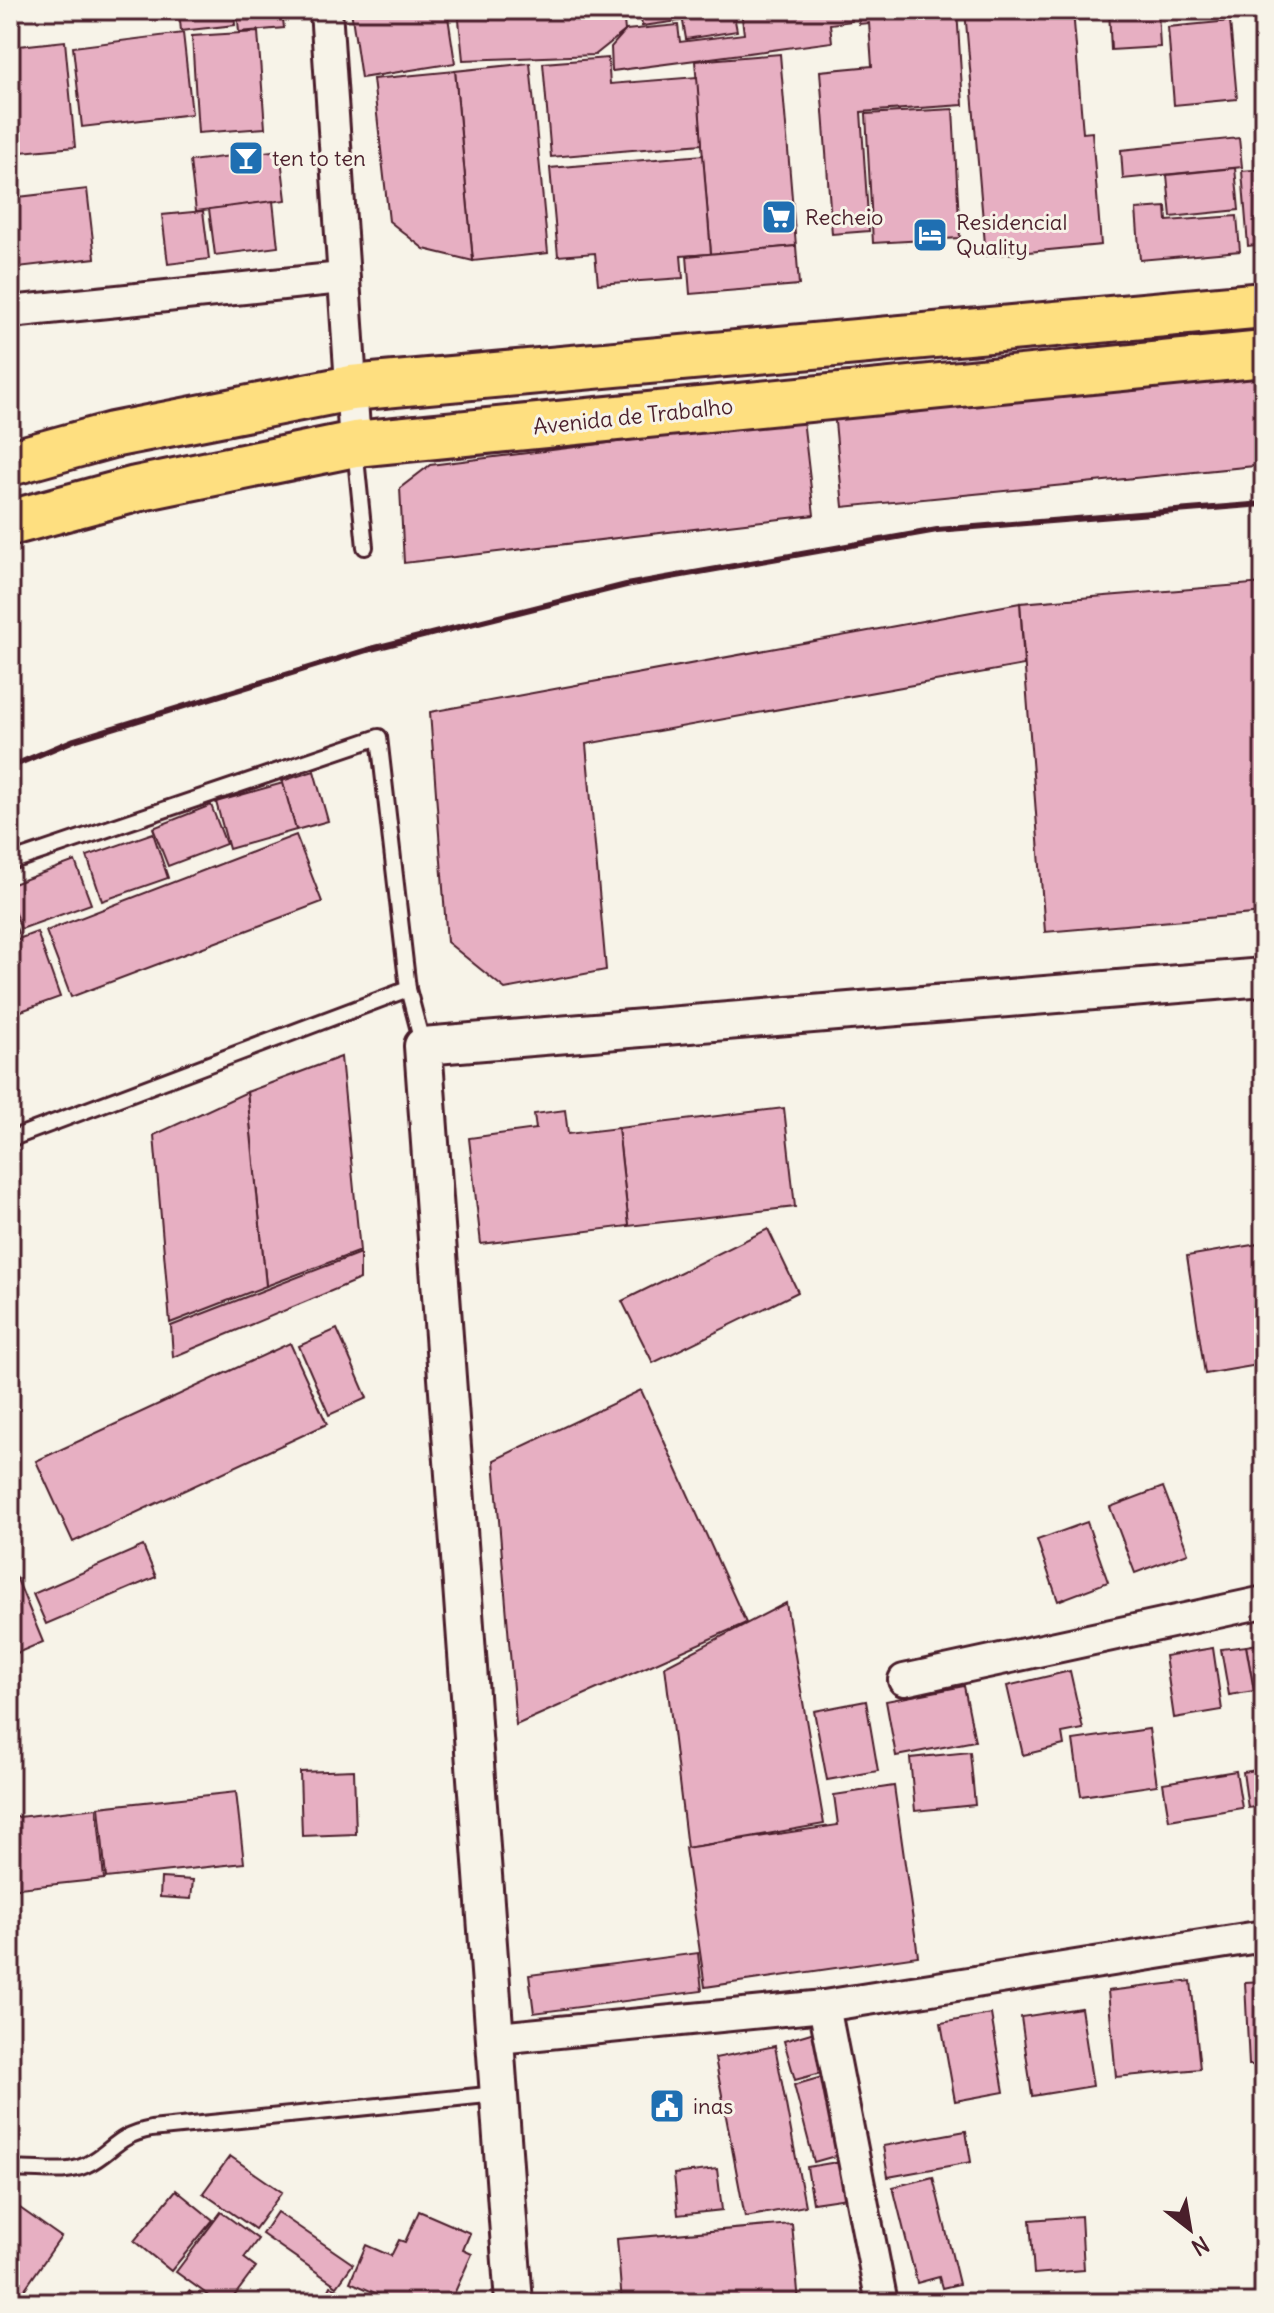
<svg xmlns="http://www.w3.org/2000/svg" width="1274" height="2313" font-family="Delius,sans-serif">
<rect width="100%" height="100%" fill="#f7f3e8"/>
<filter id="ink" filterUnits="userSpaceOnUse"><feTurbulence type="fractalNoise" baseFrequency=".0125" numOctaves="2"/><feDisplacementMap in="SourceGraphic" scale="16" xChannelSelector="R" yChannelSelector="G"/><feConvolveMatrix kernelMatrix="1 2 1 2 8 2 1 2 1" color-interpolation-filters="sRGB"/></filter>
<g filter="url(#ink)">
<!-- building -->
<g fill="#e7afc2" stroke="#4a1f2b" stroke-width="2">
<polygon points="179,10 234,10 235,25 181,31"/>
<polygon points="237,10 282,10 284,28 239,32"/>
<polygon points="351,10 447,10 455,63 361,78"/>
<polygon points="458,10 623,10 625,31 595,55 463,60"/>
<polygon points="640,10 677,10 679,21 642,26"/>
<polygon points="681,10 733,10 737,31 686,39"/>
<polygon points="741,10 851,10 852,21 830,24 832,42 612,71 611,47 626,30 678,25 680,42 744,34"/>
<polygon points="858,10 957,10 963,105 861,112 869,231 832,234 820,71 872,66 869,23 859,24"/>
<polygon points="965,10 1073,10 1083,133 1092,132 1101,245 986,256"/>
<polygon points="1109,10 1158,10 1160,47 1111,50"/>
<polygon points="1230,21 1237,99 1174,105 1168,27"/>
<polygon points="258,32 265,128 198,133 192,36"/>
<polygon points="183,33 192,114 82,127 73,47"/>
<polygon points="65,41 75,147 10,153 10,47"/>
<polygon points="780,54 796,246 711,254 695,61"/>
<polygon points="608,58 610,84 697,77 702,144 551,157 543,63"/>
<polygon points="530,63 548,253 473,261 455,71"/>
<polygon points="455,71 473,261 424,249 389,221 373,79"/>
<polygon points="953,109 960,238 873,243 866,114"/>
<polygon points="1239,138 1242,167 1123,179 1121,150"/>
<polygon points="280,150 286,200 196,211 190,161"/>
<polygon points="703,155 711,254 681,256 683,278 598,284 595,253 558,256 550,168"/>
<polygon points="1235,168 1239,210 1171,217 1167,175"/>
<polygon points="1264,169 1264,244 1248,246 1242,171"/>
<polygon points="87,189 95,258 10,268 10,198"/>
<polygon points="273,201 278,247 215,255 209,209"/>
<polygon points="1166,207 1167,221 1237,216 1240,251 1140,260 1136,209"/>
<polygon points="203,211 209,259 168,264 162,215"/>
<polygon points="796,246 799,285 690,294 687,256"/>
<polygon points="1264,369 1264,465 843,507 834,411"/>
<polygon points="803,419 814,515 404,563 400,488 430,465"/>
<polygon points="1264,583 1264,913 1045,932 1020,603"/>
<polygon points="1020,603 1024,665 586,744 606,970 505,989 447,942 430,712"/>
<polygon points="314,771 328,821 296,830 282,781"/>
<polygon points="283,783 296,830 229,849 216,802"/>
<polygon points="211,805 226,844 168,866 153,828"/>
<polygon points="153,833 168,878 102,901 87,856"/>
<polygon points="296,835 322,902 71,997 46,931"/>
<polygon points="75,861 91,904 21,929 10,900 10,885"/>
<polygon points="10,912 18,933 10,936"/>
<polygon points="37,932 60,997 10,1015 10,942"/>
<polygon points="341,1057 360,1251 266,1286 247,1092"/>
<polygon points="247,1092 266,1286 170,1323 154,1135"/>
<polygon points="784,1108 795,1207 629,1226 618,1128"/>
<polygon points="565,1110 568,1134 618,1128 629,1226 481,1244 469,1138 536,1129 534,1114"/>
<polygon points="768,1229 798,1292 653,1363 622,1301"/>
<polygon points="1264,1243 1264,1364 1205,1374 1187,1256"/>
<polygon points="360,1253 360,1279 173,1357 171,1326"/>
<polygon points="337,1329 367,1398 329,1415 299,1346"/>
<polygon points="290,1343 327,1424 73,1542 36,1461"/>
<polygon points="641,1390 746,1623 516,1725 494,1460"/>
<polygon points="1163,1487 1188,1553 1135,1573 1110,1507"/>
<polygon points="1087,1522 1108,1582 1058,1601 1037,1540"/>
<polygon points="143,1546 156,1577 46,1624 33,1594"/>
<polygon points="10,1562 43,1642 10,1656"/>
<polygon points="786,1603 824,1824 687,1848 665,1666"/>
<polygon points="1264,1643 1264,1689 1254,1691 1246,1646"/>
<polygon points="1246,1646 1254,1691 1229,1695 1221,1649"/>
<polygon points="1213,1648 1222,1710 1174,1718 1165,1656"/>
<polygon points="1070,1671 1083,1729 1062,1733 1064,1745 1023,1755 1007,1686"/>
<polygon points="964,1686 975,1741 896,1756 886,1701"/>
<polygon points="866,1701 878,1771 827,1780 814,1711"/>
<polygon points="1149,1729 1157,1785 1081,1796 1073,1740"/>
<polygon points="970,1752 975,1805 915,1811 910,1758"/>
<polygon points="1264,1769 1264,1806 1248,1808 1243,1772"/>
<polygon points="354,1770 356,1834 302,1836 300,1772"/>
<polygon points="1236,1771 1242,1808 1169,1820 1163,1783"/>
<polygon points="894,1786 918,1956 705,1987 685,1848 838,1825 834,1795"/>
<polygon points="236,1792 244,1863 106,1878 99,1807"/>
<polygon points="97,1808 104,1879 10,1889 10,1818"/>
<polygon points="161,1878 193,1880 191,1899 160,1897"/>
<polygon points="698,1953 702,1991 534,2013 529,1975"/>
<polygon points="1191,1981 1200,2069 1116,2077 1108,1991"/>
<polygon points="1264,1981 1264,2065 1249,2065 1245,1982"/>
<polygon points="1081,2008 1093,2086 1032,2096 1021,2017"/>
<polygon points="991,2014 1004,2092 955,2101 941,2023"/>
<polygon points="821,2030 832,2070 795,2080 784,2041"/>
<polygon points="775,2046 805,2206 745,2217 715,2058"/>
<polygon points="829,2075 849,2152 814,2162 794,2085"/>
<polygon points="966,2131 971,2162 888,2177 883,2146"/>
<polygon points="230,2156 282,2192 255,2229 203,2193"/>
<polygon points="849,2160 854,2197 813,2203 807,2167"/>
<polygon points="717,2169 722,2210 678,2215 674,2174"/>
<polygon points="933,2177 959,2284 942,2288 939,2277 917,2283 893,2187"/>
<polygon points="176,2190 213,2220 171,2271 134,2241"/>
<polygon points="10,2201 61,2237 15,2303 10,2303"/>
<polygon points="419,2211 470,2233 463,2250 472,2254 450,2303 398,2303 350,2282 366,2245 391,2256 399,2240 405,2242"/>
<polygon points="221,2212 258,2239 244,2258 256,2267 229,2303 219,2303 176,2272"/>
<polygon points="277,2212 353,2264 337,2286 262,2234"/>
<polygon points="1081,2216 1084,2270 1034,2274 1030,2220"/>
<polygon points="792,2224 799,2303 622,2303 617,2239"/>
<polygon points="331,2286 367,2303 323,2303"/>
<polygon points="189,2291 204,2303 179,2303"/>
</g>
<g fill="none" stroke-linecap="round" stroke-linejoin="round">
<defs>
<g id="service">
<polyline points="355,448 365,547"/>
<polyline points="10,862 379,737 408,989 423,1046"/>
<polyline points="10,1139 408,989"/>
<path d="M10,2170C35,2167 62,2176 86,2165C113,2152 115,2136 151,2129L497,2094"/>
</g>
<g id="minor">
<polyline points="326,10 355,444"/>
<polyline points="10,312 342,278"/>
<polyline points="904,1680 1264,1602"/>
<polyline points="824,2006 882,2303"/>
<polyline points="497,2038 824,2006 1264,1936"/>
</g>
<polyline id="tertiary" points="514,2303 423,1046 1264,977"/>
<g id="trunk">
<polyline points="10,463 112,435 351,388 1264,305"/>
<polyline points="10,523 136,489 355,444 1264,354"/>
</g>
</defs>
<!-- service casing -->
<use href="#service" stroke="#4a1f2b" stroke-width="20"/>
<!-- minor casing -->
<use href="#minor" stroke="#4a1f2b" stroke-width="36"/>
<!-- tertiary casing -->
<use href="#tertiary" stroke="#4a1f2b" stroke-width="42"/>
<!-- trunk casing -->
<use href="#trunk" stroke="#4a1f2b" stroke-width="50"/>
<!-- service -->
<use href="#service" stroke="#f7f3e8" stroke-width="14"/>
<!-- minor -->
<use href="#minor" stroke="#f7f3e8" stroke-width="30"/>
<!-- tertiary -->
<use href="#tertiary" stroke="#f7f3e8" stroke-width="36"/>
<!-- trunk -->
<use href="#trunk" stroke="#fedf80" stroke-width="44"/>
<!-- rail -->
<polyline stroke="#4a1f2b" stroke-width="6" points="10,767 74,740 367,650 626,585 937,530 1264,504"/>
</g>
</g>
<!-- icons -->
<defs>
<symbol id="bar-square" viewBox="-11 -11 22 22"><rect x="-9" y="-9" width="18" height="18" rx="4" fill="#1f6fb2" stroke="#f7f3e8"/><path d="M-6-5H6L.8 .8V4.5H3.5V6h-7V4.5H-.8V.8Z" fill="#fff"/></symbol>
<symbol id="supermarket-square" viewBox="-11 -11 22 22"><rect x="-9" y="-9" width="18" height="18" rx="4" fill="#1f6fb2" stroke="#f7f3e8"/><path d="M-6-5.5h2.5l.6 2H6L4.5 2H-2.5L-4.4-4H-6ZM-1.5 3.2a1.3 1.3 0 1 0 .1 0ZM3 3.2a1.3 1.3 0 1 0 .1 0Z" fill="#fff"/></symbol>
<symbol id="hotel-square" viewBox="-11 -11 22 22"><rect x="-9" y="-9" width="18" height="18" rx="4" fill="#1f6fb2" stroke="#f7f3e8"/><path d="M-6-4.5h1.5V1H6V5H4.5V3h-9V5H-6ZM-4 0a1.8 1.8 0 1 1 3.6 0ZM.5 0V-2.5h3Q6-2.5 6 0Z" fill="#fff"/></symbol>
<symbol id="civic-square" viewBox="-11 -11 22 22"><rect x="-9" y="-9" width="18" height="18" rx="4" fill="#1f6fb2" stroke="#f7f3e8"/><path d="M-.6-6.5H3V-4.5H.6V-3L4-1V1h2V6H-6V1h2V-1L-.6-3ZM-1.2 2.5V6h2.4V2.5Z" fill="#fff"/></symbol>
</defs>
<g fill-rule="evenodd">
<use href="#bar-square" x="226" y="138" width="40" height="40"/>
<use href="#supermarket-square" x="759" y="197" width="40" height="40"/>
<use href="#hotel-square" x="910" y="215" width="40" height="40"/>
<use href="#civic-square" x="647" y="2086" width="40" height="40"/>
</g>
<g text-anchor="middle" stroke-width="6" stroke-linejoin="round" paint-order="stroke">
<!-- poi labels -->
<g font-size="22" fill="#4a1f2b" stroke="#f7f3e8" text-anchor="start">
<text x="272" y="166">ten to ten</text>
<text x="805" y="225">Recheio</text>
<text x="956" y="230">Residencial<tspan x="956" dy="25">Quality</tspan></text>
<text x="693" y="2114">inas</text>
</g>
<!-- street labels -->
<g font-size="22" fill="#4a1f2b" stroke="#f7f3e8">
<text transform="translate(633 416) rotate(-6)" y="8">Avenida de Trabalho</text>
</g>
</g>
<!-- margin -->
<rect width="1274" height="2313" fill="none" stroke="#f7f3e8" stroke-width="40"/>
<rect x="20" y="20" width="1234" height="2273" fill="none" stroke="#4a1f2b" stroke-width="3" filter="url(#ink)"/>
<!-- north arrow -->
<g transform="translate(1190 2229) rotate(149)" stroke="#f7f3e8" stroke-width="6" paint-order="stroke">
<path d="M0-6L14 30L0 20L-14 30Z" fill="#4a1f2b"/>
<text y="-12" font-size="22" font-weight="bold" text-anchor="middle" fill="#4a1f2b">N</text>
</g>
</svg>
